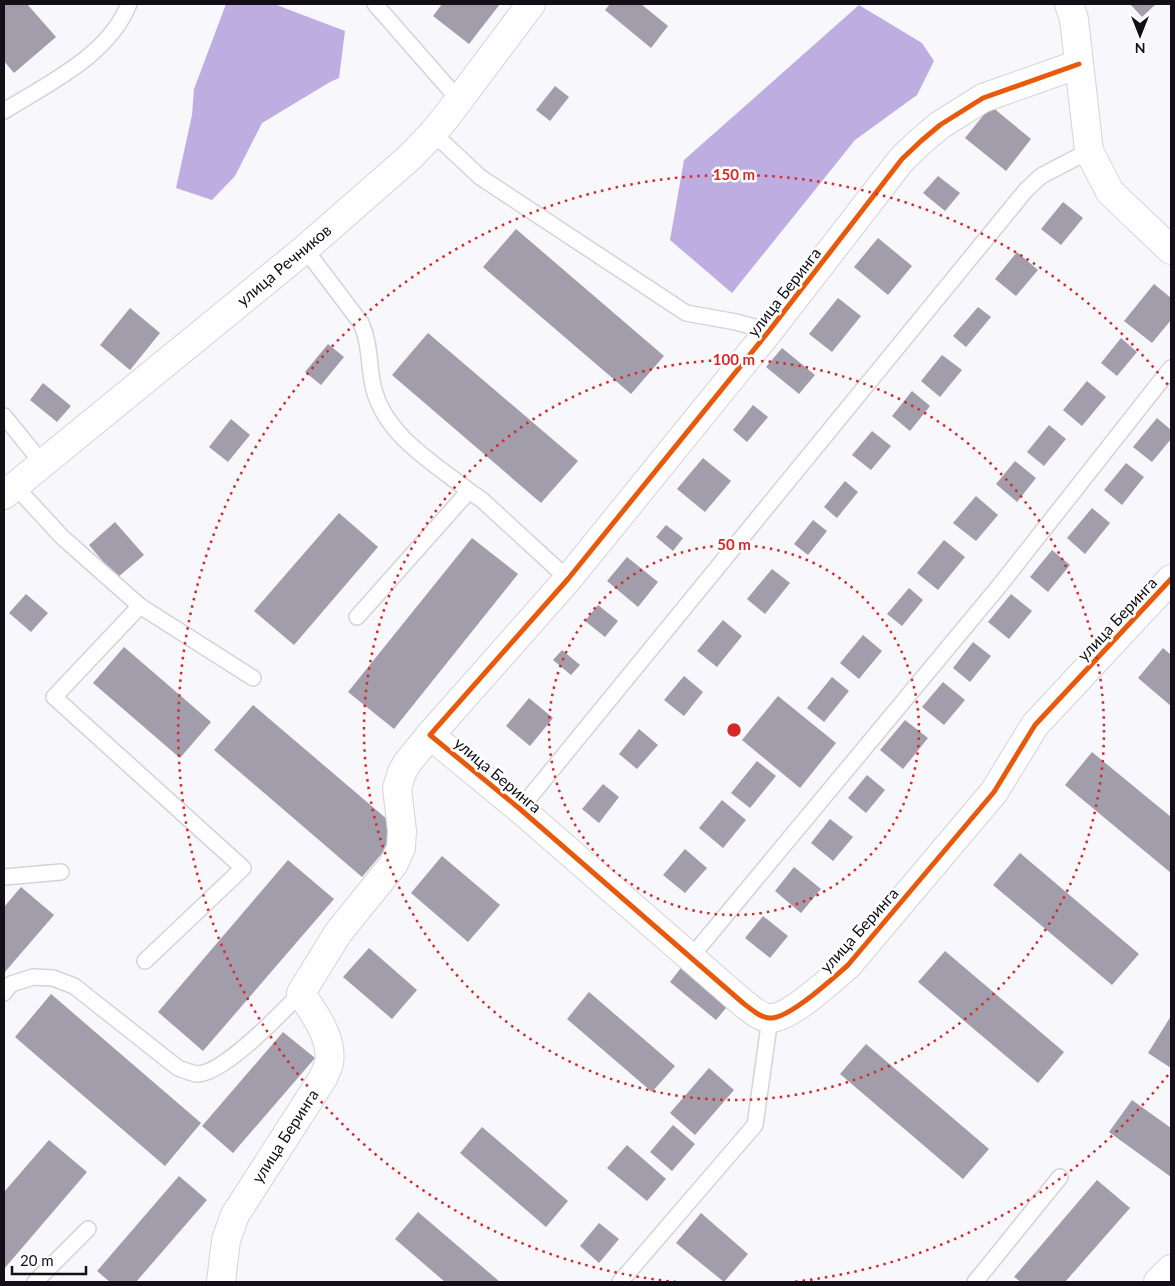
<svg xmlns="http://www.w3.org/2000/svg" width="1175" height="1286" font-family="Lato,sans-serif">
<rect width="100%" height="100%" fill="#f8f7fc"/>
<!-- water -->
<g fill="#beade0">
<polygon points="226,4 274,4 345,31 339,78 330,82 262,123 235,176 212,200 176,188 192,115 194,89"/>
<polygon points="859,5 922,43 934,61 917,95 855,140 732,293 670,240 684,160"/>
</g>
<!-- building -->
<g fill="#a29dab">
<polygon points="4,4 27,4 56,37 14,73 4,61"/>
<polygon points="442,4 500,4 469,44 433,16"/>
<polygon points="610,4 641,4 668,26 651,48 605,10"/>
<polygon points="1130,4 1156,4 1142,17"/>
<polygon points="555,86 569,97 550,121 536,110"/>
<polygon points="991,106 1031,139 1006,171 965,138"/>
<polygon points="938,176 960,193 945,211 923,193"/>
<polygon points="1063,202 1083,218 1061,245 1041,229"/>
<polygon points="516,229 664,356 631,394 483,267"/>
<polygon points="878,238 912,266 888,295 854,267"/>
<polygon points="1017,252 1038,270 1016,296 995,279"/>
<polygon points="1154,284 1171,298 1171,320 1152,343 1124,321"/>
<polygon points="838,298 861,316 832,352 809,334"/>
<polygon points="978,307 991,317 966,347 953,336"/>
<polygon points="130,308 160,333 130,370 100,345"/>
<polygon points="428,333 578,461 541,503 392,375"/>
<polygon points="1121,338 1137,352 1117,376 1101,363"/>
<polygon points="328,344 344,357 321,385 305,372"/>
<polygon points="782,348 815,375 799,394 766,367"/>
<polygon points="942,355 962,370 940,397 921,381"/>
<polygon points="1087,381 1106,397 1082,426 1063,410"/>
<polygon points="43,383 71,406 57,422 30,400"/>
<polygon points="912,391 930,406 910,431 892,416"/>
<polygon points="753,405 768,417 747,442 733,430"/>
<polygon points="1157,418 1171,430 1171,439 1152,462 1133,447"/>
<polygon points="231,419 250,435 228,462 209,447"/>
<polygon points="1049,425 1066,439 1044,466 1027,452"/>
<polygon points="872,431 891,446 871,470 852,455"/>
<polygon points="703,458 731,481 705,512 677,489"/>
<polygon points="1015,461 1036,478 1017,502 996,484"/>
<polygon points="1126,463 1144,477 1122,505 1104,490"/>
<polygon points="845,481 858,492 837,518 824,507"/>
<polygon points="976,496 998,515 976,541 953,523"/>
<polygon points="1092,508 1110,523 1085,554 1067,538"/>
<polygon points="339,513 378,547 294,645 254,611"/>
<polygon points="813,520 827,531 808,555 794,544"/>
<polygon points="115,522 144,555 117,578 89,545"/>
<polygon points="666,525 683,538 673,551 656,537"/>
<polygon points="472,538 518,574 394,729 348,692"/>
<polygon points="944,540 965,557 938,590 917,573"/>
<polygon points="1052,550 1070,565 1048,592 1030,577"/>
<polygon points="627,557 658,582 638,607 607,581"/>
<polygon points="772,569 790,583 765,614 747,599"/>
<polygon points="909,588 923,600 902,626 887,614"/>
<polygon points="26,594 48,613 31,632 9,613"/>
<polygon points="1011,594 1032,611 1009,639 988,622"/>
<polygon points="598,605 618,621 605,637 585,621"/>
<polygon points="723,620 742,636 717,667 697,651"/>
<polygon points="863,635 882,651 859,679 840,663"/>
<polygon points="973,642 991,656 970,682 953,668"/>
<polygon points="124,647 211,722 180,758 93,683"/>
<polygon points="1163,648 1171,655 1171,706 1138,678"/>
<polygon points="562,650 580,665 571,675 553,660"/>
<polygon points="684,676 703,692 684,716 664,700"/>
<polygon points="832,677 849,691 824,722 807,708"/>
<polygon points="943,682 965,700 944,725 922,707"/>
<polygon points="778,696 836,743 800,788 742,740"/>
<polygon points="529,698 553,718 530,746 506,726"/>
<polygon points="253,705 401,831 362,877 214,750"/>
<polygon points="905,720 928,738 903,769 880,750"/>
<polygon points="639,729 658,745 637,769 619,754"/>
<polygon points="1092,752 1171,817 1171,873 1065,785"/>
<polygon points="757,761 776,776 750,808 731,793"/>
<polygon points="867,775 885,790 866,813 848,798"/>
<polygon points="603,784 619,797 599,823 582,809"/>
<polygon points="722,800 746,820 723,848 699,828"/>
<polygon points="830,819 853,837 833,861 811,843"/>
<polygon points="685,849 707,868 685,893 663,875"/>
<polygon points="1020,853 1139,954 1112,985 993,885"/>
<polygon points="442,856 500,905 468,942 411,893"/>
<polygon points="288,860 334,899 203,1051 158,1012"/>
<polygon points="794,867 821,889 801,913 775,891"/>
<polygon points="21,887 54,915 4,973 4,907"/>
<polygon points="763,916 788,936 770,958 745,938"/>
<polygon points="369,948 417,990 392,1019 343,977"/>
<polygon points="945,951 1064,1052 1038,1083 918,982"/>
<polygon points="684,964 731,1002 716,1020 670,982"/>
<polygon points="589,992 675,1066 652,1092 567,1019"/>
<polygon points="51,994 201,1123 165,1166 15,1037"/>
<polygon points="1171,1016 1171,1068 1148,1053"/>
<polygon points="283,1032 315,1058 233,1153 202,1126"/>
<polygon points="866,1044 989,1149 963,1179 840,1074"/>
<polygon points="709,1068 734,1090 695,1135 670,1113"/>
<polygon points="1132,1100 1171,1128 1171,1177 1109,1132"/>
<polygon points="673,1125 695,1144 672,1171 650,1152"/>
<polygon points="482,1127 568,1201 546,1227 460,1153"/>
<polygon points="49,1140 87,1172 4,1269 4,1192"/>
<polygon points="627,1145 666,1179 647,1201 607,1168"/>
<polygon points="179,1176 207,1200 136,1282 110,1282 97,1271"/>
<polygon points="1097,1180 1130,1208 1065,1282 1021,1282 1014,1277"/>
<polygon points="418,1212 500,1282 445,1282 395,1239"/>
<polygon points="701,1213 748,1254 724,1282 676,1243"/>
<polygon points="599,1223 619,1239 599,1263 580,1246"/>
</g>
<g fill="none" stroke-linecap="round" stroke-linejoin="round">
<defs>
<g id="service">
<polyline points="375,4 459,100"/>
<path d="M4,111C49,83 108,56 129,4"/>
<polyline points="433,133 480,177 686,313 736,322 769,331"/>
<path d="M305,249L361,323C371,345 368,367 374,390C387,437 434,463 469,491L357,617"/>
<polyline points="4,416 43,464"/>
<polyline points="15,486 62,537 140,606 54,697 243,868 145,961"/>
<polyline points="469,491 482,500 568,579"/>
<polyline points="140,606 253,678"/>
<polyline points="520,809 1026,190 1041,176 1089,151"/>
<polyline points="4,877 61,872"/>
<polyline points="691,957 1000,585 1171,368"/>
<path d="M4,993L11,984L33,977L53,978L74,986L178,1068C184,1070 191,1073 197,1074C224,1074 281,1013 301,993"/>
<polyline points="35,1282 88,1229"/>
<polyline points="620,1282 755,1125 770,1018"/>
<polyline points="975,1282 1060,1177"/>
</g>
<g id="minor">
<path d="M1079,64L983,98L940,125L921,141L902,159L769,331L568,579L430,735L520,809L743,1003C750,1008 760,1018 770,1018C789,1019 833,978 848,965L994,792L1035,725L1171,579"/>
<polyline points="4,495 305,249 410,157 433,133 447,116 531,4"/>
<path d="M221,1282L226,1240L235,1215L323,1078C325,1073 328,1068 329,1063C333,1037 314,1014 301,993L338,933L393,865L401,848L402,831L397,788L402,772L408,762L430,735"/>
<polyline points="1158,1282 1171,1269"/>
</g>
<polyline id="tertiary" points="1069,4 1074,19 1089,151 1110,192 1171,250"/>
</defs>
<!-- service casing -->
<use href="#service" stroke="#d4d4d8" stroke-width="18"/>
<!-- minor casing -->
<use href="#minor" stroke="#d4d4d8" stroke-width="30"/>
<!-- tertiary casing -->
<use href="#tertiary" stroke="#d4d4d8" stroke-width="30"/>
<!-- service -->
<use href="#service" stroke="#fefeff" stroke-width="15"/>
<!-- minor -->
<use href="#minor" stroke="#fefeff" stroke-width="28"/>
<!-- tertiary -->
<use href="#tertiary" stroke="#fefeff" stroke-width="28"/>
<defs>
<path id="cycleway" d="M1079,64L983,98L940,125L921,141L902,159L769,331L568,579L430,735L520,809L743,1003C750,1008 760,1018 770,1018C789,1019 833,978 848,965L994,792L1035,725L1171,579"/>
</defs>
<!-- cycleway casing -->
<use href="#cycleway" stroke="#fff" stroke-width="8"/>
<!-- cycleway -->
<use href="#cycleway" stroke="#e8590c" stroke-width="5"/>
</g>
<!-- distance rings -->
<g fill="none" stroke="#d62828" stroke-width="2.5" stroke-dasharray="2.5 5">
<circle cx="734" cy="730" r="185"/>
<circle cx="734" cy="730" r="370"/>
<path d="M1168 1075A555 555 0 0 1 792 1282M676 1282A555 555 0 1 1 1168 385"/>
</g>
<g text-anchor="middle" stroke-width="5" stroke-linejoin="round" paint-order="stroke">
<!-- street labels -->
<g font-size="16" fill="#121016" stroke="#fff">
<text transform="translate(284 265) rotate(-40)" y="6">улица Речников</text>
<text transform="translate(784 292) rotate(-52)" y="6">улица Беринга</text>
<text transform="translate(1117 619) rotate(-47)" y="6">улица Беринга</text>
<text transform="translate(498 775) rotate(40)" y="6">улица Беринга</text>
<text transform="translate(859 930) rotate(-48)" y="6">улица Беринга</text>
<text transform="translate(285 1136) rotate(-57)" y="6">улица Беринга</text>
</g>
</g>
<circle cx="734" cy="730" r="8" fill="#d62828" stroke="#fff" stroke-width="2.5"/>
<g font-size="15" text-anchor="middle" font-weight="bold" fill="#d62828" stroke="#fff" stroke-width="5" stroke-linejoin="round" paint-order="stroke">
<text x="734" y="180">150 m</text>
<text x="734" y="365">100 m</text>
<text x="734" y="550">50 m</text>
</g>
<!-- border -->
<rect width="1175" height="1286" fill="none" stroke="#121016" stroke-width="10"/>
<!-- north arrow -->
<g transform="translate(1140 35) rotate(180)" stroke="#ffffff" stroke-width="4" paint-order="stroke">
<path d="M0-4L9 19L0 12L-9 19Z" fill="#121016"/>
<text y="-8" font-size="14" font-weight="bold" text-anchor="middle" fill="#121016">N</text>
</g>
<!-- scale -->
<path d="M12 1266v8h74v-8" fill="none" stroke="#121016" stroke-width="2.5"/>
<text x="20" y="1266" font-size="15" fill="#121016" stroke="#ffffff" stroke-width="4" paint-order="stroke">20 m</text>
</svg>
